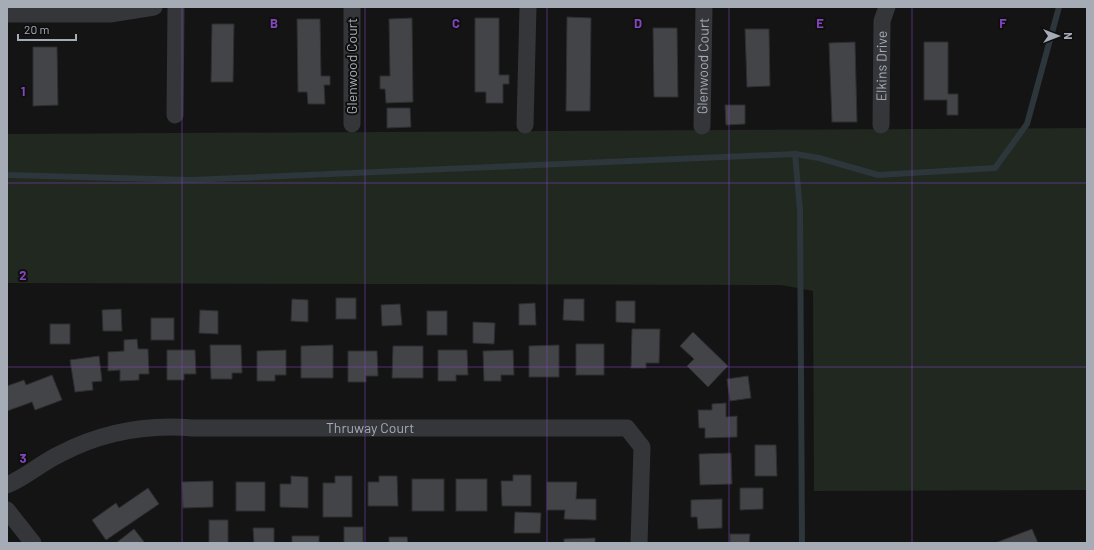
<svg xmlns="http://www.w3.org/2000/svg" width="1094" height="550" font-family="Barlow,sans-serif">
<rect width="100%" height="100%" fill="#141415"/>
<!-- green -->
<polygon fill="#202820" points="1087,128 1087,490 814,491 813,291 781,285 7,283 7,134"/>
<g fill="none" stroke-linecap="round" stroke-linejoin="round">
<!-- stream -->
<g stroke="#2c363b" stroke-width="6">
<polyline points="795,154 800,210 802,543"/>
<polyline points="7,175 191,180 795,154 819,158 878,175 995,168 1027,124 1059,7"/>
</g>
</g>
<!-- building -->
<g fill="#434448" stroke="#2e2e31">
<polygon points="567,17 591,18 590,111 566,111"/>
<polygon points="412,18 413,102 386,103 385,89 380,89 380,76 390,76 389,19"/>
<polygon points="475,18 499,18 499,75 509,75 509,84 503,84 503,103 486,103 486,92 475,92"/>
<polygon points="297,19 320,19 321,76 330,76 330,85 324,85 325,104 308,104 307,92 298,92"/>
<polygon points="212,24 234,24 233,82 211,82"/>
<polygon points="653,28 677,28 678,97 654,97"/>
<polygon points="745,29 769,29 770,86 747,87"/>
<polygon points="855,42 857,122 832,122 829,43"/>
<polygon points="924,42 948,42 948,94 958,94 958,115 947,115 947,100 924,100"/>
<polygon points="33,47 57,47 58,105 33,106"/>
<polygon points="725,105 745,105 745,124 726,125"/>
<polygon points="387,108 410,108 411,127 387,128"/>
<rect x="336" y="298" width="20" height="21"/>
<polygon points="292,299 308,300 308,322 291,321"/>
<polygon points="564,299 584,299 584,321 563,320"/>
<polygon points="616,301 635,301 635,323 616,322"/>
<polygon points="535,303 536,325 519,325 519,304"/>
<polygon points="400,304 402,325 382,326 381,305"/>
<polygon points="121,309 122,331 103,331 102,310"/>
<polygon points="200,310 218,311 218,334 199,333"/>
<rect x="427" y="311" width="20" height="24"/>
<rect x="151" y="318" width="23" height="22"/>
<polygon points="473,322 495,323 494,344 473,343"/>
<rect x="50" y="324" width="20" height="20"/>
<polygon points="632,329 660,329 659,363 646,363 646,368 631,368"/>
<polygon points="693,332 728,366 708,387 687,366 694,359 680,346"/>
<polygon points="137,339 138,349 148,349 149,374 139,374 139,380 120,381 120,370 108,371 108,352 124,351 124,340"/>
<rect x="576" y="344" width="28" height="31"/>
<polygon points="210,345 241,345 242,373 232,373 232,379 211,379"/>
<polygon points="333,345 333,378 301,378 301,346"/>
<polygon points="559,345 559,377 529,377 529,346"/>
<polygon points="393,346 423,346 423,378 392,378"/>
<polygon points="167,350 195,350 196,374 184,374 184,380 167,380"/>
<polygon points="286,350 286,375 275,375 275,381 257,381 257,351"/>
<polygon points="438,350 467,350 468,375 456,375 456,381 438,381"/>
<polygon points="513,350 514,375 501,375 501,381 484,381 483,351"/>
<polygon points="348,351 377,351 378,376 366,376 366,382 348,382"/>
<polygon points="99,356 102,381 92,382 93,390 75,392 70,360"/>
<polygon points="52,375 62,400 35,410 32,402 7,411 7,386 24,380 26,385"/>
<polygon points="748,376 751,398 730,401 727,379"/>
<polygon points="726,403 726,417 737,416 737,437 705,438 705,428 699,428 698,410 712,410 712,404"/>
<polygon points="755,445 776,445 777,476 755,476"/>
<polygon points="731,453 732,484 700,485 699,454"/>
<polygon points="513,475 531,475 531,506 502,506 501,481 513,481"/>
<polygon points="291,476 308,477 308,508 280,507 280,484 291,484"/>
<polygon points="335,476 352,476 352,517 323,517 323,483 335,483"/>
<polygon points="379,476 397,476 398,506 368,506 368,482 379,482"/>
<rect x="412" y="479" width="32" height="32"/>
<rect x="456" y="479" width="31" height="32"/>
<polygon points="213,481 213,507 183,508 182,482"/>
<rect x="236" y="482" width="29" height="29"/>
<polygon points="547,482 577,482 576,499 596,499 596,520 564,519 565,510 547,510"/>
<polygon points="148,488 159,504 106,540 92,520 116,503 119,508"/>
<polygon points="740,488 763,488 763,509 740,510"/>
<polygon points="722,499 722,528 698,529 697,517 691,517 691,500"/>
<polygon points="515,512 541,513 540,533 514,533"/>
<rect x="209" y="520" width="19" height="23"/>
<rect x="344" y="527" width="19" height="16"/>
<polygon points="253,528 274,528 274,543 254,543"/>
<polygon points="134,529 145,543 116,543"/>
<polygon points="1032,529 1038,543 995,543"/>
<polygon points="730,534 750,534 749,543 730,543"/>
<rect x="292" y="536" width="27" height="7"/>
<polygon points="389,537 407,537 408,543 389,543"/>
<polygon points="595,538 595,543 564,543 564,539"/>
</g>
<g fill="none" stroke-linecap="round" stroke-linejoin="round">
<!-- street -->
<g stroke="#35363a" stroke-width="17">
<polyline points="7,14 110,14 154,7"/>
<polyline points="175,115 176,7"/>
<polyline points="352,124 352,7"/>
<polyline points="525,125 528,7"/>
<path id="s1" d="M881,125L882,21L887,7"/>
<path id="s2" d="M702,126L704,7"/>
<path id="s3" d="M7,485C26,477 41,463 60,454C102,432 146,424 193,428H627L642,447L639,543"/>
<polyline points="7,510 33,543"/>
</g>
</g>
<!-- grid -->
<path fill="none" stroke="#8346bd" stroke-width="1" stroke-opacity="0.55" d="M182,7V543M365,7V543M547,7V543M729,7V543M912,7V543M7,183H1087M7,367H1087"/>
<g text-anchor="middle" stroke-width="4" stroke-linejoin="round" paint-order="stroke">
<!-- street labels -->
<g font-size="14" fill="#a5acb6" stroke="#0f0f10">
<text transform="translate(352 66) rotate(-90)" y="5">Glenwood Court</text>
<text dy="5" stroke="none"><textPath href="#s2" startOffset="60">Glenwood Court</textPath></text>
<text dy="5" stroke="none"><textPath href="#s1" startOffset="59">Elkins Drive</textPath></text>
<text dy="5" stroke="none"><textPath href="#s3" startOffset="376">Thruway Court</textPath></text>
</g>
</g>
<g font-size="13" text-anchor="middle" font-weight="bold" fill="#8346bd" stroke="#0f0f10" stroke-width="4" stroke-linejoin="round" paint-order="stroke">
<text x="274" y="28">B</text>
<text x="456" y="28">C</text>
<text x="638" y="28">D</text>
<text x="820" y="28">E</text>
<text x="1003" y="28">F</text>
<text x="23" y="96">1</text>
<text x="23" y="280">2</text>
<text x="23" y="463">3</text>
</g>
<!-- border -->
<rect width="1094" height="550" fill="none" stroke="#a5acb6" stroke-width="16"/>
<!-- north arrow -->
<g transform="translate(1058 36) rotate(90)" stroke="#0f0f10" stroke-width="3" paint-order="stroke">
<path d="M0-3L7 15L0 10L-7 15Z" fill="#a5acb6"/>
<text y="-6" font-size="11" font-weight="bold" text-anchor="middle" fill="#a5acb6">N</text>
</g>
<!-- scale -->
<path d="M18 34v6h58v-6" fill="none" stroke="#a5acb6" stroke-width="2"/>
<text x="24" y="34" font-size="12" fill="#a5acb6" stroke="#0f0f10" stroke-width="3" paint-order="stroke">20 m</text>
</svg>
